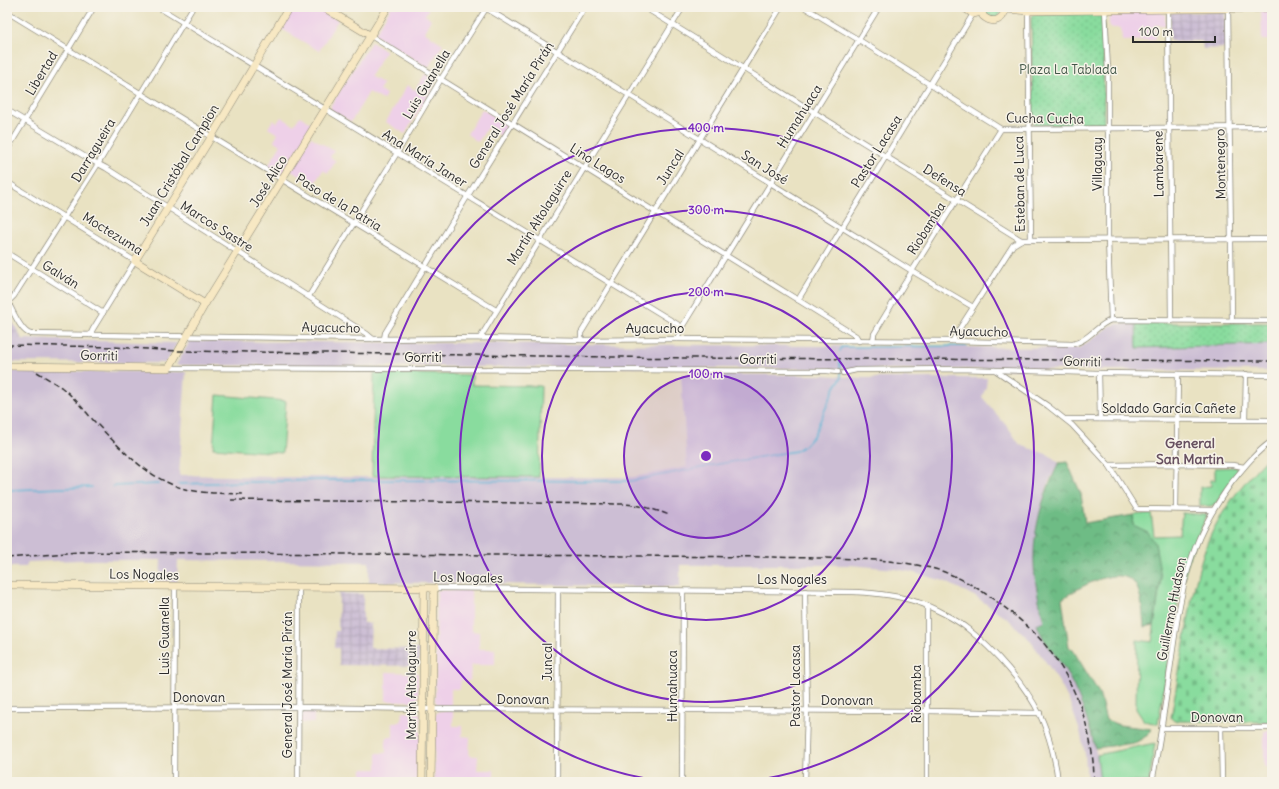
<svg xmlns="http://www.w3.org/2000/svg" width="1279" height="789" font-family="Delius,sans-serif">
<defs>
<pattern id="industrial-grid" width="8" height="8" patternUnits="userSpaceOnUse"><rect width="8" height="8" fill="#ccbed4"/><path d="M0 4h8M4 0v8" fill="none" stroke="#afa3b6"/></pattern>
<pattern id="forest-crowns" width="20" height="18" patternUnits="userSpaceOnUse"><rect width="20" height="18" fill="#6ebc85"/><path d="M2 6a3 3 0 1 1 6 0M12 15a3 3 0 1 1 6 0" fill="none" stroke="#5b996d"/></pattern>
<pattern id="cemetery-stones" width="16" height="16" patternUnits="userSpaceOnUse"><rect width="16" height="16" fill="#89dc9e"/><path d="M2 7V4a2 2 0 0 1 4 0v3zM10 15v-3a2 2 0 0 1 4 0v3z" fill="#76bd88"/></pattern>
<pattern id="park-dots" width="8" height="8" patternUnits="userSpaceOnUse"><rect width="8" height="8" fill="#89dc9e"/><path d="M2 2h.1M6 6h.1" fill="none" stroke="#76bd88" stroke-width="1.8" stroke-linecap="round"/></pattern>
</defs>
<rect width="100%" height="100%" fill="#f7f3e8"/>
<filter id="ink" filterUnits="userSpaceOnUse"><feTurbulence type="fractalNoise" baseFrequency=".025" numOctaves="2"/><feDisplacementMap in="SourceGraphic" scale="8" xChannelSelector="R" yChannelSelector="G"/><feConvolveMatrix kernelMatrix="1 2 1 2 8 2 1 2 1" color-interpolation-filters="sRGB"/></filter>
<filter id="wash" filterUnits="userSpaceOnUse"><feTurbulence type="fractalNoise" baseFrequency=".012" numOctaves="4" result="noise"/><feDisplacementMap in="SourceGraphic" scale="16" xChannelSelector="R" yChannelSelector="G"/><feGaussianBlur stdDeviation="0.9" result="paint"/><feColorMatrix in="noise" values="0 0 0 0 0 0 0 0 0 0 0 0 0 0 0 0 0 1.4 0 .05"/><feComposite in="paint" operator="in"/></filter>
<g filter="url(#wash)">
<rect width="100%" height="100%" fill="#e9e2c2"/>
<!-- built -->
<g fill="#eed0e8">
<polygon points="293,7 316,7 338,20 319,51 280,28"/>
<polygon points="391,7 426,7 429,9 425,15 431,19 424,32 443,44 428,68 377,36 375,34"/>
<polygon points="1272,10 1270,40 1262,40 1261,11"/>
<polygon points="1112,12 1161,12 1165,15 1165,25 1155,25 1155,40 1122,41 1121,28 1109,28 1109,14"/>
<polygon points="371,42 386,51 370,76 383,84 379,90 386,94 383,100 369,92 351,122 331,110 331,105"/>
<polygon points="425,74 433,79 435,84 405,134 386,122 407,85 415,90"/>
<polygon points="482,109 505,123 506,129 501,136 487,128 478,142 467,134"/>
<polygon points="300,116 313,125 282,174 278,175 267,168 281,145 274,141 278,134 268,128 273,120 277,123 281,117 294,125"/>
<polygon points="311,137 334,151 330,157 336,161 328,173 323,170 314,184 291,170"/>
<polygon points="438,590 471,590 471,631 479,632 479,649 495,649 495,665 471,665 470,681 461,680 460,689 451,689 451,706 439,706 435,701 437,592"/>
<polygon points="386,672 418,673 418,699 416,699 416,701 386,701"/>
<polygon points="306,710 314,710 314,723 301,723 302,713"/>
<polygon points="453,710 453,726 462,726 462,736 470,737 469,756 478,756 477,770 494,770 494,782 434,782 435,715 439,711"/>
<polygon points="402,712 420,713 420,782 362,782 362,769 377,769 377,753 386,753 386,737 393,737 393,722 401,722"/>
<rect x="1264" y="731" width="8" height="36"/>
</g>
<!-- industrial -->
<g fill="url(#industrial-grid)">
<polygon points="1173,12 1225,12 1226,48 1203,49 1202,41 1170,41 1170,14"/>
<polygon points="7,311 22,339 7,339"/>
<polygon points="339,593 363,594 363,623 371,623 370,648 419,649 419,666 339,665 339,648 334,648 335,631 338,631"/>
</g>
<!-- railway -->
<g fill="#ccbed4">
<polygon points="1136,323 1137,348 1272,344 1272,371 176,365 190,341 1080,348 1110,326 1117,324"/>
<polygon points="7,339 22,339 177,343 166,363 7,362"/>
<polygon points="7,371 186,372 179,475 273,477 633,477 687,467 681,374 823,375 861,378 987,378 986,387 982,397 1010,430 1020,445 1049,455 1059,463 1049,481 1042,503 1037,523 1044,621 1037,624 1043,637 1061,664 1073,684 1082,704 1097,755 1100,782 1087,782 1085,754 1080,731 1069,701 1062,687 1048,665 1029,639 1008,619 976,597 944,581 911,572 896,569 850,565 680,565 680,587 369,582 369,562 178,560 177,582 160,582 161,560 80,560 28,562 26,567 7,567"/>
</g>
<!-- grass -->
<g fill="#89dc9e" stroke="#5a8464">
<polygon points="374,373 472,375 472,385 541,386 539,477 372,476"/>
<polygon points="217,395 286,401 282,453 213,448"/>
<polygon points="1235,467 1238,469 1238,472 1215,504 1211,506 1200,506 1200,487 1211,486 1211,480 1215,480 1215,468"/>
<polygon points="1151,513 1154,536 1180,535 1182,513 1207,515 1190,554 1177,607 1158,724 1144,721 1136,709 1137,640 1152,642 1161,577 1133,525 1134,515"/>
<polygon points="1155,743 1149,782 1100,782 1097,755"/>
</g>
<!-- forest -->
<path fill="url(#forest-crowns)" stroke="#4c7458" d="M1067,462L1081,494L1085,523L1134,515L1133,525L1148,532L1155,543L1161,577L1154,625L1144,627C1143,616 1142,593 1135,584C1119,563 1078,588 1062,599L1069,647L1073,650L1099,693L1106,720L1119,725L1151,729L1148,735L1135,743L1095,748C1088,720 1079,694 1064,668C1055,653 1042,641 1037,624L1044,621C1041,609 1038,597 1036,584C1029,543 1040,500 1059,463Z"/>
<!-- cemetery -->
<path fill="url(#cemetery-stones)" stroke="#5a8464" d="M1272,453V722L1174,721L1171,718C1176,687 1182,657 1187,627C1192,598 1197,569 1208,541C1222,508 1247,478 1272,453Z"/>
<!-- park -->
<g fill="url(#park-dots)" stroke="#5a8464">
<polygon points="983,7 1004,7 1003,11 996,18 986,16"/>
<polygon points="1098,12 1101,14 1103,17 1104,121 1103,124 1038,125 1034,124 1033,120 1031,16 1033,14"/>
<polygon points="1136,323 1272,323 1272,344 1137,348"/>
</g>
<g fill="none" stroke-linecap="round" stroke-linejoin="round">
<!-- stream -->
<g stroke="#56b4d5" stroke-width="1.5">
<polyline points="840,351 842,347 966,346"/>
<polyline points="178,484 325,480 631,481 719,464 796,451 805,445 813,436 817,428 835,387 841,378 840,362"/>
<polyline points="113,486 159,484"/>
<polyline points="7,490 92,487"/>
</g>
</g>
</g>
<g filter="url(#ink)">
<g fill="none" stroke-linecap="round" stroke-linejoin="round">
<defs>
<g id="street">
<polyline points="158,7 682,327"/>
<polyline points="484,7 629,95 912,271 973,307"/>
<polyline points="644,7 1021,240 1272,239"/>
<polyline points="804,7 859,40 1001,129 1272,127"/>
<polyline points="1028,7 1031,240"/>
<polyline points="1228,7 1232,321"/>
<polyline points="1105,8 1108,71 1108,239 1111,320"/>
<polyline points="1168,8 1171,321"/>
<polyline points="7,12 496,310"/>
<polyline points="371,36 798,300 856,336 859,341"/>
<polyline points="7,110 89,159 106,168 238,252 367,334 373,339"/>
<polyline points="7,150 94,7"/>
<polyline points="7,182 135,261 93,329 90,335"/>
<polyline points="7,253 103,313"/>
<polyline points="309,296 397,153 441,79 487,7"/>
<path d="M7,300C12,309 21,333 31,334L371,339L480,338L581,340L677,339L953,341L1073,344C1088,341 1097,325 1111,320L1272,321"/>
<polyline points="798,300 973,14"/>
<polyline points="8,302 14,296 98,164 193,7"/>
<polyline points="480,338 683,7"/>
<polyline points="384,339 385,333 467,197 585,7"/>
<polyline points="677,339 682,327 879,7"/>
<polyline points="581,340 581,333 781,7"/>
<polyline points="873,341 874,334 912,271 1001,129"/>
<polyline points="953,341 956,334 1013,245 1021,240"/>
<polyline points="169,368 827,371 838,372"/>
<polyline points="995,370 1048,406 1072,425 1109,465 1136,508 1138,509 1213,510"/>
<polyline points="843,373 856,370 958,369 1099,373 1272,375"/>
<polyline points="1099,373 1100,419"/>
<polyline points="1066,419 1272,420"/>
<polyline points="1245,419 1246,374"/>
<polyline points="1109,465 1176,464 1233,465 1244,467"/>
<polyline points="1176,509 1178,374"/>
<path d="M434,588L854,592C876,593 897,595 917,602C931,606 957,620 968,629C994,650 1026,685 1040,715C1049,734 1056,761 1058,782"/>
<polyline points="7,708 299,707 424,709 928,711 1040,713"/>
<polyline points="1221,727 1222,782"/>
<polyline points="1162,728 1272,728"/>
<polyline points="174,782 175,587"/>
<polyline points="298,782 299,587"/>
<polyline points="557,782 558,590"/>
<polyline points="682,782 683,591"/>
<polyline points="805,782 807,710 805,591"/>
<polyline points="927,782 927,606"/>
<path d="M1152,782C1159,747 1164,712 1169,677C1175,635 1180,588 1195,548C1204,524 1217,503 1232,482C1244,467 1256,452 1272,441"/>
</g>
<g id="secondary">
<polyline points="323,7 371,36"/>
<polyline points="963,7 973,14 981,12"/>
<path d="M981,7L983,16C993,25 1004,20 1006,7"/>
<polyline points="1006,9 1028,11 1272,8"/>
<polyline points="205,304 135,261 207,144 289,7"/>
<polyline points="7,366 169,368 205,304 388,7"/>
<polyline points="7,585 434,588 431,782"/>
<polyline points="422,782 424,588"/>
</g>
</defs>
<!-- street casing -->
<use href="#street" stroke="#8a8676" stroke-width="6"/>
<!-- secondary casing -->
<use href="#secondary" stroke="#8a8676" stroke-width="8"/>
<!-- street -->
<use href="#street" stroke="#fff" stroke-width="4.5"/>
<!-- secondary -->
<use href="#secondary" stroke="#f7e8c3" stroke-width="7"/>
<!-- rail -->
<g stroke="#2b2b2b" stroke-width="1.5" stroke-dasharray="6 3" stroke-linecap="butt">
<polyline points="7,345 115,347 178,351 689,358 1272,361"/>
<path d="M37,372C45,377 53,382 61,387C74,397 84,410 95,422C121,449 148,479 185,489C204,494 224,493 243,494"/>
<path d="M231,500L624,504C640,505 654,509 669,515"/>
<path d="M7,558L79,552L774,557C826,559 880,556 931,568C956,574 980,589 1000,604C1015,615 1029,627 1041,640C1075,679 1094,731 1094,782"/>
</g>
</g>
</g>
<!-- distance rings -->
<circle cx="706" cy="456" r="82" fill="#7b2cbf" fill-opacity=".12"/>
<g fill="none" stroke="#7b2cbf" stroke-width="2">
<circle cx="706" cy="456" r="82"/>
<circle cx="706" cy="456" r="164"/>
<circle cx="706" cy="456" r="246"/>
<path d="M669 782A328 328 0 1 1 743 782"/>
</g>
<g text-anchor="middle" stroke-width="3" stroke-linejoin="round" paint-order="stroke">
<!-- park labels -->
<g font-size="13" fill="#425748" stroke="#f7f3e8">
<text x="1068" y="74">Plaza La Tablada</text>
</g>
<!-- street labels -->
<g font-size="13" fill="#2b2b2b" stroke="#f7f3e8">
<text transform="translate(41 73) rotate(-59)" y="5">Libertad</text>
<text transform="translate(426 84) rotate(-59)" y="5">Luis Guanella</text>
<text transform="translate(511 105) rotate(-58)" y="5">General José María Pirán</text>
<text transform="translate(799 116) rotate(-58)" y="5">Humahuaca</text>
<text transform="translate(1045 118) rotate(1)" y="5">Cucha Cucha</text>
<text transform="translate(93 150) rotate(-59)" y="5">Darragueira</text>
<text transform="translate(876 151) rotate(-58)" y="5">Pastor Lacasa</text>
<text transform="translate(425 158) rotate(32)" y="5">Ana María Janer</text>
<text transform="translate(598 163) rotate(32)" y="5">Lino Lagos</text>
<text transform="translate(1097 164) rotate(-90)" y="5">Villaguay</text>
<text transform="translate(1158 164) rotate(-91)" y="5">Lambarene</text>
<text transform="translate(1220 164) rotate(-91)" y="5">Montenegro</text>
<text transform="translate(179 165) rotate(-59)" y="5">Juan Cristóbal Campion</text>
<text transform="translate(670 167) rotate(-58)" y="5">Juncal</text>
<text transform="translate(765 167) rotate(32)" y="5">San José</text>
<text transform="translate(945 180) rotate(32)" y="5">Defensa</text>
<text transform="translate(268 181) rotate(-58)" y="5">José Alico</text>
<text transform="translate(1019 184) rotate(-91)" y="5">Esteban de Luca</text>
<text transform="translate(339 202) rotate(31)" y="5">Paso de la Patria</text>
<text transform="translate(539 217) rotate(-58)" y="5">Martín Altolaguirre</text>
<text transform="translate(217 226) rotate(32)" y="5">Marcos Sastre</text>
<text transform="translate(926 228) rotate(-58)" y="5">Riobamba</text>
<text transform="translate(113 233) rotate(32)" y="5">Moctezuma</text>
<text transform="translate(61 274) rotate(32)" y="5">Galván</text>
<text transform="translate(331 327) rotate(1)" y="5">Ayacucho</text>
<text x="655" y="333">Ayacucho</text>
<text transform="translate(979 331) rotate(1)" y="5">Ayacucho</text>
<text transform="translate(99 355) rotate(1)" y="5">Gorriti</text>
<text x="423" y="362">Gorriti</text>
<text x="758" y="364">Gorriti</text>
<text transform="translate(1082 361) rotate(1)" y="5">Gorriti</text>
<text x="1169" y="413">Soldado García Cañete</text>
<text transform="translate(144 574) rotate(1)" y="5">Los Nogales</text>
<text transform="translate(468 577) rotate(1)" y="5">Los Nogales</text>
<text x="792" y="584">Los Nogales</text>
<text transform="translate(1171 609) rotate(-79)" y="5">Guillermo Hudson</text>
<text transform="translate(164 636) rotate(-90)" y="5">Luis Guanella</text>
<text transform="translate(547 662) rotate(-90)" y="5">Juncal</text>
<text transform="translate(287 685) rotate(-90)" y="5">General José María Pirán</text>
<text transform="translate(411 685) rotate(-90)" y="5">Martín Altolaguirre</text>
<text transform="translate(672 686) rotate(-90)" y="5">Humahuaca</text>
<text transform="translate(795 686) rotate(-90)" y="5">Pastor Lacasa</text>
<text transform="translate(916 694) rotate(-90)" y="5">Riobamba</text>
<text x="199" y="702">Donovan</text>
<text x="523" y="704">Donovan</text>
<text x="847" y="705">Donovan</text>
<text x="1217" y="722">Donovan</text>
</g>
<!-- neighbourhood labels -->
<g font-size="14" font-weight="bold" fill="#675060" stroke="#f7f3e8">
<text x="1190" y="448">General<tspan x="1190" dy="16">San Martin</tspan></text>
</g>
</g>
<circle cx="706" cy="456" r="6" fill="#7b2cbf" stroke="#f7f3e8" stroke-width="2"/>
<g font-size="12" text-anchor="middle" font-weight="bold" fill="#7b2cbf" stroke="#f7f3e8" stroke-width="3" stroke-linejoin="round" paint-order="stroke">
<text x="706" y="132">400 m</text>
<text x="706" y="214">300 m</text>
<text x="706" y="296">200 m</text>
<text x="706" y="378">100 m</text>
</g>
<!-- margin -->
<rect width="1279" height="789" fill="none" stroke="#f7f3e8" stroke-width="24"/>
<!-- scale -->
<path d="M1133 36v6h82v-6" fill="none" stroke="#2b2b2b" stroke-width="2"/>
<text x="1139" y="36" font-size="12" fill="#2b2b2b" stroke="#f7f3e8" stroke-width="3" paint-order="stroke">100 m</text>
</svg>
